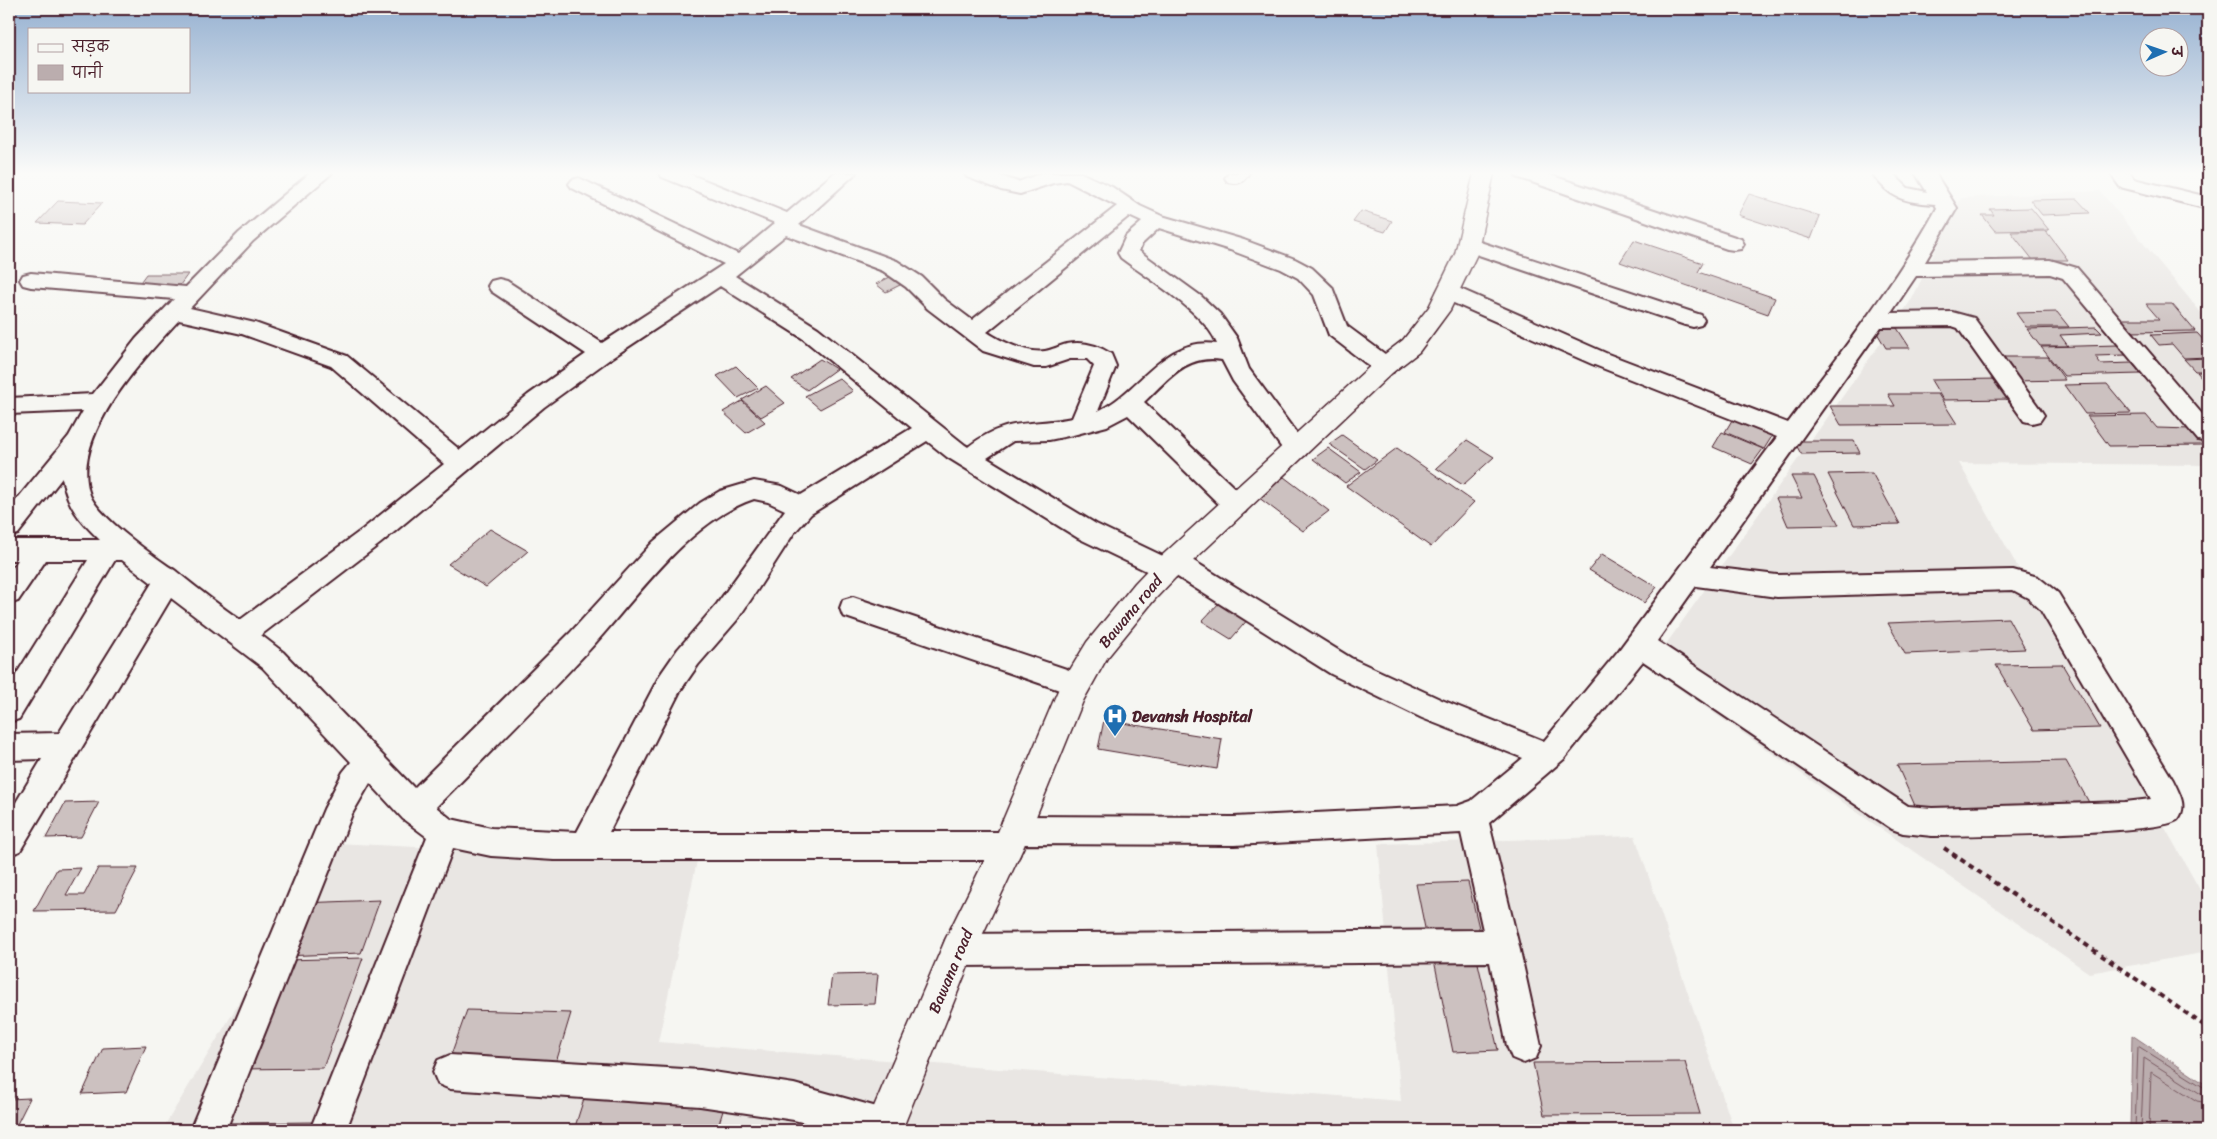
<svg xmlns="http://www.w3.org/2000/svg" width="2217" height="1139" font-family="Sriracha,'Playpen Sans Deva',sans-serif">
<rect width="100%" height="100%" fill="#f6f6f2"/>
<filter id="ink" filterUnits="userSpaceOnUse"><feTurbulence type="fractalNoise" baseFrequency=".02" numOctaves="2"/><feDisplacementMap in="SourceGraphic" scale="10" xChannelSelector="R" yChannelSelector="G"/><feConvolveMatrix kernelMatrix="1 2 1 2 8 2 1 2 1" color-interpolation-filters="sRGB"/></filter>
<g filter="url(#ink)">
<!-- built -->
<g fill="#e9e6e3">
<polygon points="2100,191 2208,321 2208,465 1959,463 2208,904 2208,952 2089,973 1649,668 1912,299 1961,198"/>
<polygon points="1635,836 1734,1130 162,1130 336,843 697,861 658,1042 1401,1101 1378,844"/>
</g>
<!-- water -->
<polygon fill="#bbadae" stroke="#8e747a" points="2132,1035 2208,1086 2208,1130 2130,1130"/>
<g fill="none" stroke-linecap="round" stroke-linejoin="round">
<!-- shore -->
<g stroke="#77585f" stroke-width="1">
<polyline points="2135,1130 2138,1046 2208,1090"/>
<polyline points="2141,1130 2144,1058 2201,1094 2208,1096"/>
<polyline points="2149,1130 2151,1072 2197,1101 2208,1103"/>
</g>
</g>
<!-- building -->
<g fill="#ccc1c0" stroke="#4a1f2b">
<polygon points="1749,194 1820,216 1811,239 1738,215"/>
<polygon points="2077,199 2090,213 2042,215 2030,200"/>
<polygon points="58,201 102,203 82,225 37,223"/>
<polygon points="2031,208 2049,230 1995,231 1982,215 1994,215 1990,209"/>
<polygon points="1361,211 1392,221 1385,232 1353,222"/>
<polygon points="2046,231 2068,260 2033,260 2011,232"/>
<polygon points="1634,240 1703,263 1698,272 1775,298 1768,314 1620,262"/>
<polygon points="146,274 188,274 180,285 138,285"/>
<polygon points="896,274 906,282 886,292 876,284"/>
<polygon points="2146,304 2172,304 2195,331 2130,332 2120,319 2159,319"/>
<polygon points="2057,312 2069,327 2026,327 2016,313"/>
<polygon points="2096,327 2102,333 2060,335 2068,346 2040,346 2027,329"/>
<polygon points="1874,328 1897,328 1910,348 1886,348"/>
<polygon points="2197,333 2208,345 2208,357 2184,358 2172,344 2159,345 2151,335"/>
<polygon points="2118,345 2126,355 2095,356 2101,364 2132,363 2141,374 2064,376 2041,347"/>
<polygon points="1997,357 2048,357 2065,380 2013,381"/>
<polygon points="2208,358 2208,371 2195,371 2184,359"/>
<polygon points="820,359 836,369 807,390 791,379"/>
<polygon points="736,366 758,388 738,398 717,376"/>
<polygon points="2197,372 2208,372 2208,385"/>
<polygon points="839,378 853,391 820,409 805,396"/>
<polygon points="1999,379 2013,399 1943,400 1931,380"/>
<polygon points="2107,384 2131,413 2085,414 2064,385"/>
<polygon points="766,386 785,403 761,417 742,400"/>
<polygon points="1888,394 1938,394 1957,424 1841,425 1830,406 1895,406"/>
<polygon points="742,401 765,422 746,433 723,412"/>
<polygon points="1735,415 1774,433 1764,449 1725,432"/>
<polygon points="2146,415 2157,428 2191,429 2203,445 2109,446 2087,416"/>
<polygon points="1722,432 1763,449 1752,464 1713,447"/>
<polygon points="1342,435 1377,460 1365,469 1329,444"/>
<polygon points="1467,440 1494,457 1463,485 1436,468"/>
<polygon points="1794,441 1854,441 1860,453 1801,454"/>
<polygon points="1328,448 1361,472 1345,483 1313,459"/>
<polygon points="1397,448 1474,502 1431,547 1346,486"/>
<polygon points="1872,473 1900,524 1854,525 1828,474"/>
<polygon points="1791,476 1814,476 1839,525 1788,526 1776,498 1802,498"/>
<polygon points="1284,477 1329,511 1303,531 1258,497"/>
<polygon points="490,529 528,551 486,587 448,564"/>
<polygon points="1602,554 1657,587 1644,603 1589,570"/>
<polygon points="1221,601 1249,618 1231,639 1202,621"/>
<polygon points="2008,618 2025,649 1905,654 1888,623"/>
<polygon points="2062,664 2100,728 2034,730 1996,665"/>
<polygon points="1104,720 1222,739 1217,769 1098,749"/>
<polygon points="2066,761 2091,806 1916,808 1897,765"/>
<polygon points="99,802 81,837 46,838 65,803"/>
<polygon points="81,868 66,895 84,895 98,868 138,868 116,910 34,911 57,869"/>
<polygon points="1468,882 1480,932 1426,933 1416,884"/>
<polygon points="380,900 361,953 282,956 302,903"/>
<polygon points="363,958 323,1068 240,1069 285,960"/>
<polygon points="1477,959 1498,1050 1453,1052 1434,960"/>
<polygon points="878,974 875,1004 828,1005 832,975"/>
<polygon points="467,1010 571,1013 554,1069 447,1066"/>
<polygon points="146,1046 126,1092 82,1094 103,1048"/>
<polygon points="1685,1062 1700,1114 1544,1115 1533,1063"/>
<polygon points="586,1092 726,1101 717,1130 574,1130"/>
<polygon points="30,1098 14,1130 9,1130 9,1099"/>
<polygon points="315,1122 312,1130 227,1130 230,1123"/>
</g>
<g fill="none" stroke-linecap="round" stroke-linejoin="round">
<defs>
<g id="minor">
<path d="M310,173H332L253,241L190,308L255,323L347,356L460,450L528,395L586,354L491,291L488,286L491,281L499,279L507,281L602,343L724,264L572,188L569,184L572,180L579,178L738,254L775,223L662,177L659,173H687L787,213L834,173H856L799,225L897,261L922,277L944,299L972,320L1117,206L1067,181L1053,183L1020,194L1001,190L967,177L964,173H992L1018,182L1042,173H1081L1112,187L1140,206L1162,216L1244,240L1295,259L1312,268L1332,287L1347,326L1393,360L1396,366L1393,372L1385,374L1377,372L1329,335L1314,295L1298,278L1281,269L1230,250L1159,228L1142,244L1139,251L1201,296L1220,314L1237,338L1249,369L1308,449L1305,455L1296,458L1287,455L1233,381L1222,360C1185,354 1168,380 1144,402L1245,498L1249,505L1245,512L1236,514L1227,512L1128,415L1107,426L1073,435L1049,440L1013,441L987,458L1096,524L1165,557L1175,552L1184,555L1351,658L1442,700L1544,741L1619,650L1777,437L1592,364L1440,297L1437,292L1440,287L1448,285L1456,287L1608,354L1788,423C1840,353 1895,284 1937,208L1935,204C1904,202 1890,199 1872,173H1892L1908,188L1927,192L1915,173H1935L1957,208L1925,262L2050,260L2077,268L2208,421V442L2198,440L2063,278L2050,274L1916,276L1891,313L1952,312L1974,318L2040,409L2044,415L2040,421L2032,423L2024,421L1958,328L1952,326L1881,327L1710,567L1777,575L2013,570L2038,577L2058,593L2173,780C2179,793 2188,806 2178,819C2165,835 1965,835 1932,836L1903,833L1892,829L1643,661L1564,759L1489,823L1519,946L1541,1046L1536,1058L1524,1063L1512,1058L1507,1046L1490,962L958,966L946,961L942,950L946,939L958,934L1483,930L1461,833L1234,845L1023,844L1019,856L1008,860H554L491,856L453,848L346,1130H310L427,837L403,819L370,783L352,814L226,1130H190L324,809L343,772L351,762L263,668L171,598L20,851L9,855V814L42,759L9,760V734L59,733L152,583L122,560H115L19,719L9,722V686L88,560H46L18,601L9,604V573L18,560H9V540H100C79,520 68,507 62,478L18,534L9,537V509L69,436L83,411L9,414V398L93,394L136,339L174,299L31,287L23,285L20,280L23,275L31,273L186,287L239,233ZM1129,216L1142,222L1126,236L1118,253L1121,258C1146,277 1207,314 1217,344C1164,336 1140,392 1098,411L1116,366L1111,354C1098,345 1082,341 1067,344C1059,346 1052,350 1045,351C1028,354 1000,341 987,332ZM786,235L883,271L906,287L928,309L983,351L1034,367H1046L1070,359H1087L1094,366L1072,418C1027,427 1008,416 968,447L965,445L818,328L735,276ZM720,286L802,338L912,428L801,495L782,486L754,481L720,491L700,503L653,542L570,633L414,788L283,652L261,635L381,543L544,407L610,359ZM179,320L242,334L331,366L444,464L363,529L240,620C219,605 197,588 177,572C175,570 171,568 168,566C147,551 99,517 90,495C69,437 143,359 179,320ZM927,441L947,457L1078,538L1157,576L1166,579L1176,576L1331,674L1422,718L1523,758L1471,801L1457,806L1234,817L1014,816L1003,820L999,832H609L680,691L698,665L737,620L756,592L794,533L811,514ZM754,499L768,502L785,510L717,604L678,649L660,675L577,832L491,828L451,819L436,807C487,755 540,703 590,649C636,599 688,521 754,499ZM1696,586L1777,597L2013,590L2028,598L2040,609L2151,799L2125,802L1932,808L1908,806L1657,641Z"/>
<path d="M1229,173H1249C1243,182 1239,185 1228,182L1225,178Z"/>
<polygon points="1514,173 1544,173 1741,239 1744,244 1741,249 1734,250 1727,249 1517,177"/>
<polygon points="2110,173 2130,173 2134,179 2142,181 2208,197 2208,209 2120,187"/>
<polygon points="1468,238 1701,315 1704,320 1701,325 1693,327 1685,325 1461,249 1458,244 1461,239"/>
<polygon points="853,597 1087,676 1091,684 1087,692 1077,696 843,616 840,608 843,600"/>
<polygon points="450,1055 700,1070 794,1084 884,1109 897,1114 902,1127 901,1130 832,1130 794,1120 700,1106 450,1089 438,1084 433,1072 438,1060"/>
</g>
<polygon id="major" points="1474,173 1494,173 1477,254 1450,310 1419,352 1393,372 1176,577 1155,599 1107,658 1083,701 1024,846 971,959 902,1130 864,1130 946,938 995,839 1059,688 1087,642 1135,583 1156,561 1377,360 1403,340 1429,307 1455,254"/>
</defs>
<!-- minor casing -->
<use href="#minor" stroke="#4a1f2b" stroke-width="4"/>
<!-- major casing -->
<use href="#major" stroke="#4a1f2b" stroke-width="3"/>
<!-- path -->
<polyline stroke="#4a1f2b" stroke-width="4" stroke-dasharray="5.5 4.5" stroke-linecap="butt" points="1944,848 2208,1028"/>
<!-- minor -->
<use href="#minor" fill="#f6f6f2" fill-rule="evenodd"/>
<!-- major -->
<use href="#major" fill="#f6f6f2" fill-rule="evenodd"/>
</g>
</g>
<!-- sky -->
<linearGradient id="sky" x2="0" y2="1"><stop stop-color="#96b1d1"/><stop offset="0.52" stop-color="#fbfbf9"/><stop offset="1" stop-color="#fbfbf9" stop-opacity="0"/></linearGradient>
<rect width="2217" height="333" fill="url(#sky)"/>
<!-- icons -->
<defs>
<symbol id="hospital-pin" viewBox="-11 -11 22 30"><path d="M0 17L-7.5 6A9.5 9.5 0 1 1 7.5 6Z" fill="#1f6fb2" stroke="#f6f6f2"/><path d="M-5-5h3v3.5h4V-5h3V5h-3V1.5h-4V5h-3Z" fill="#fff"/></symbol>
</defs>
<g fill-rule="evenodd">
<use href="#hospital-pin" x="1101" y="702" width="28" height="38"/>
</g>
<g text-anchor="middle" stroke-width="4.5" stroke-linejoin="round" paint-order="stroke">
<!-- street labels -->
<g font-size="16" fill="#4a1f2b" stroke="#f6f6f2">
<text transform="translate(1130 611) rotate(-50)" y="6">Bawana road</text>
<text transform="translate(950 971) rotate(-67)" y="6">Bawana road</text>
</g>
<!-- poi labels -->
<g font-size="16" font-weight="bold" fill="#4a1f2b" stroke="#f6f6f2" text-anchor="start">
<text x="1132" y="722">Devansh Hospital</text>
</g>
</g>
<!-- margin -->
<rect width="2217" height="1139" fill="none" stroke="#f6f6f2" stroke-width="30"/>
<rect x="15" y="15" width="2187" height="1109" fill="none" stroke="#4a1f2b" stroke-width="2" filter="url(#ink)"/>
<!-- legend -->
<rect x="28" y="28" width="162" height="65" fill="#f6f6f2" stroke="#b1a0a2"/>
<rect x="38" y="44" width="25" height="8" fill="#f6f6f2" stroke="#b1a0a2"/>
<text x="72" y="52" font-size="15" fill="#4a1f2b">सड़क</text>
<rect x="38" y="65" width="25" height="15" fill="#bbadae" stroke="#b1a0a2"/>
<text x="72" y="78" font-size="15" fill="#4a1f2b">पानी</text>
<!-- north arrow -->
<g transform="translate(2164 52) rotate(88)"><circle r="24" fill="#f6f6f2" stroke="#b1a0a2"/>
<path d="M0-4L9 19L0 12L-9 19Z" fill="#1f6fb2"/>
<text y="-8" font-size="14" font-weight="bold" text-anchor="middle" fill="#4a1f2b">उ</text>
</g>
</svg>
